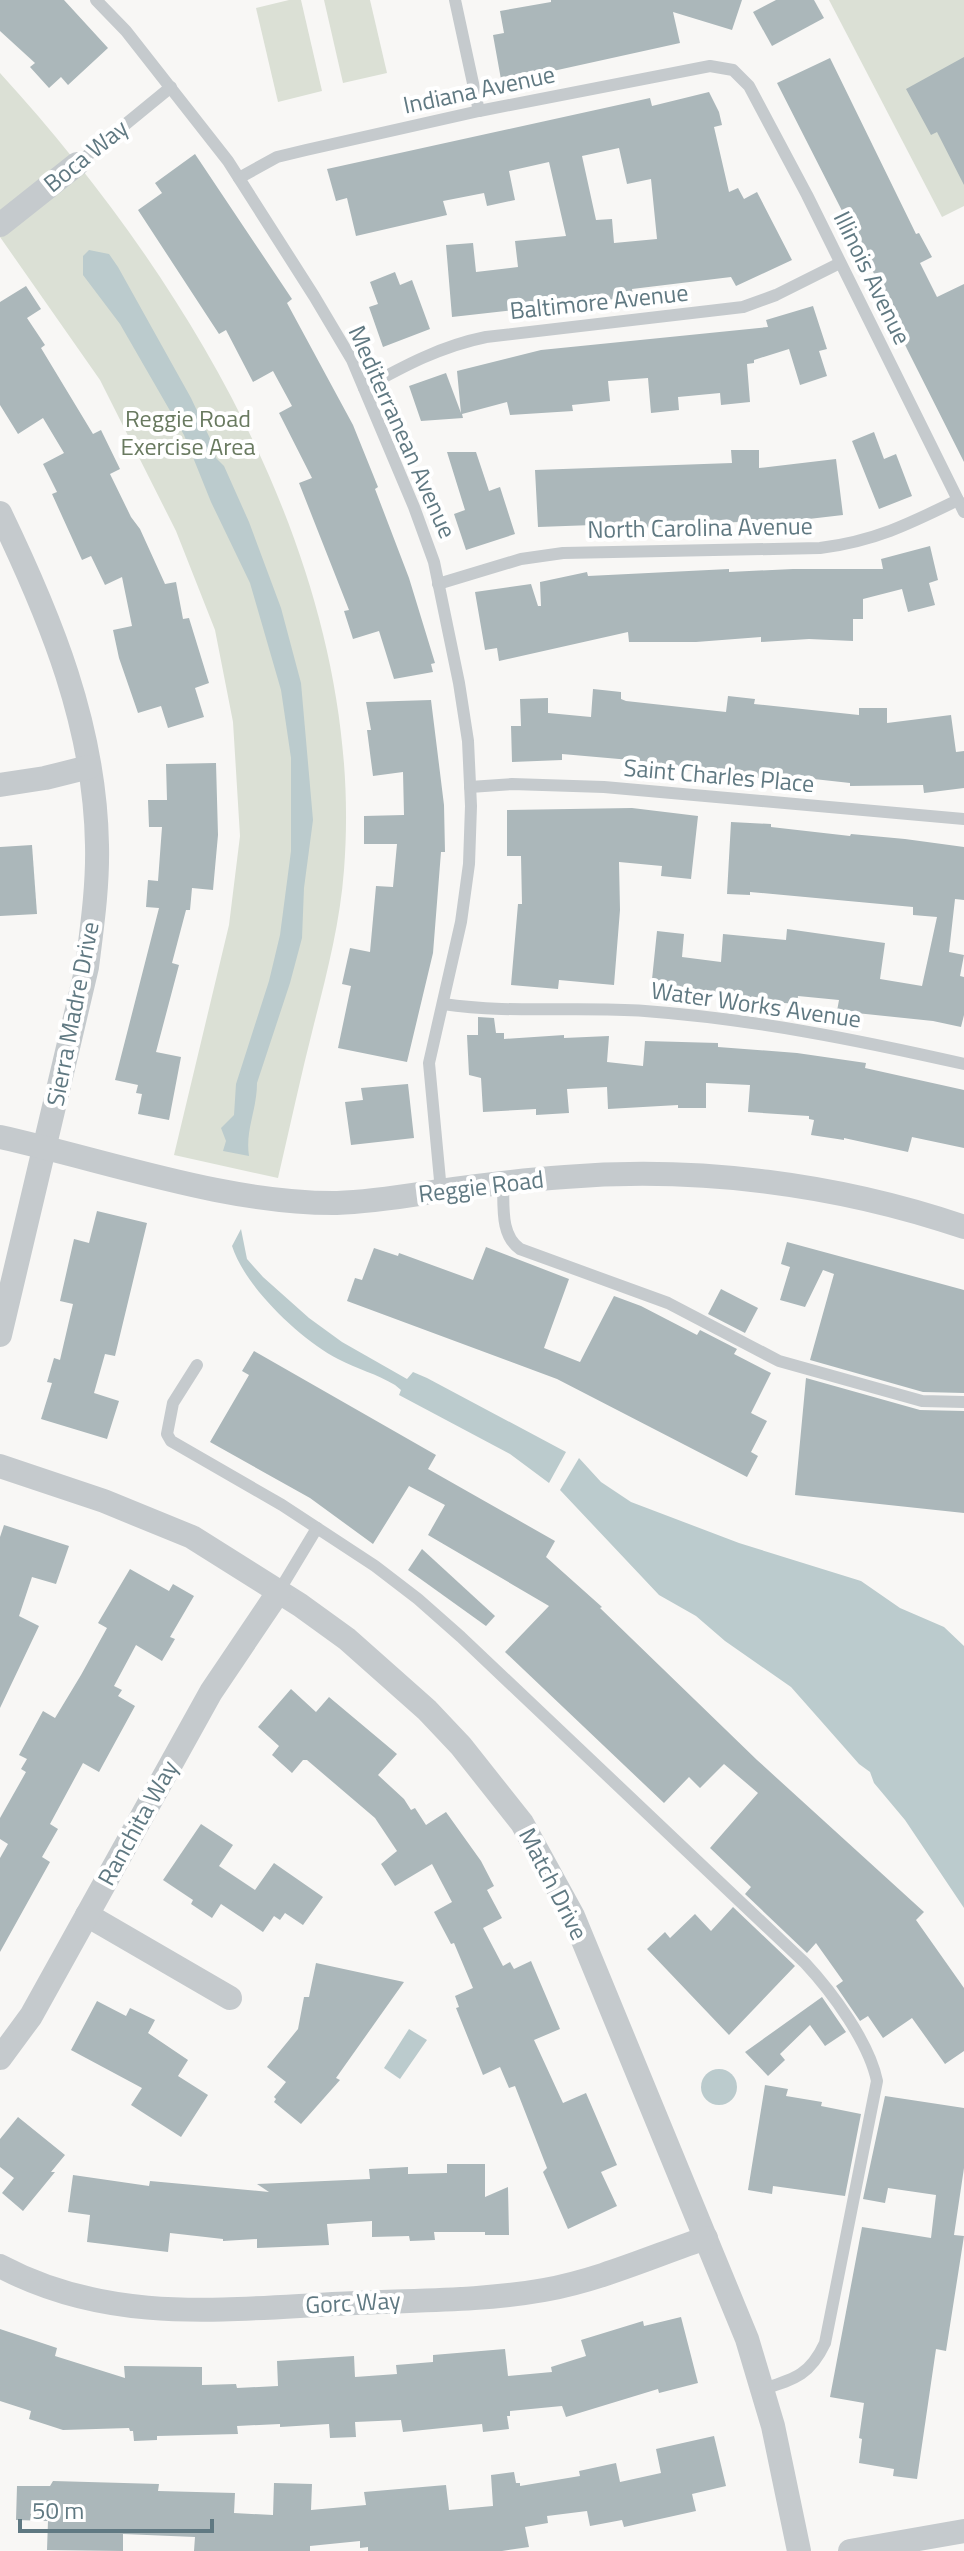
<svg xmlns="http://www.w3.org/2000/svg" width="964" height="2551" font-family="'Titillium Web',sans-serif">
<rect width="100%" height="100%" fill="#f8f7f5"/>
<!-- green -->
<g fill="#dbe0d5">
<polygon points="289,0 301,0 322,91 278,102 256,8"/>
<polygon points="324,0 370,0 387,73 343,83"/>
<polygon points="829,0 964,0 964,206 942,217"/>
<path d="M0,73C192,283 367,575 344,870C340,923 327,973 314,1024C301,1075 290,1126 278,1178L174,1155L229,925L240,836L233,722L215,630L176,531L100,380L0,237Z"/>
</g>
<!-- water -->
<g fill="#bbcbcd">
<path d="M89,250L109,254L118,267L191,398L214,447L216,458L224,466L249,522L281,608L301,683L313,820L304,888L302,938L290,983L257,1083C257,1110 245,1130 249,1156L223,1151L226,1141L221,1128L234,1115L236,1084L269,981L280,935L291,851V758L281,690L250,583L211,502L184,435L120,324L83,275V256Z"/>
<path d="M241,1229L247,1259L263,1277L309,1318L342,1342L407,1379L413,1372L427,1378L566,1452L549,1483L510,1454L399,1395L401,1390L395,1385C377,1374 357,1369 338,1359C300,1339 245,1287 232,1246Z"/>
<polygon points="579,1458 601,1482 631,1502 739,1543 861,1581 900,1608 944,1627 964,1646 964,1908 905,1820 874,1783 870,1772 859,1764 791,1687 725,1641 696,1616 659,1595 560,1490"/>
<polygon points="409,2029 427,2040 400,2079 384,2068"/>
<circle cx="719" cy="2087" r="18"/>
</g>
<!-- building -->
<g fill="#abb7ba" fill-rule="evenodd">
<polygon points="0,0 64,0 108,48 68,85 61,77 49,88 30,67 35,63 0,31"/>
<polygon points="551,0 742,0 732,30 673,12 680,43 553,71 553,75 502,85 493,35 504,33 500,11 551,2"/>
<polygon points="776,0 814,0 824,18 772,46 753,12"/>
<polygon points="964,57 964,185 937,132 931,135 906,89"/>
<polygon points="830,58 916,234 919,233 932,257 920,263 937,297 964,284 964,462 907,349 889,310 892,309 777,83"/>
<path d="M709,92L719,112L722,125L714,127L729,192L738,188L744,199L757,192L792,260L736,286L731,277L632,289L633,297L452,317L446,245L473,243L476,272L518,267L515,241L566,236L549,162L509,171L515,200L487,206L484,193L443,201L447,215L356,236L347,198L336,201L327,169L650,98L652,106ZM619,148L627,184L651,179L657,239L614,243L612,219L596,220L582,156Z"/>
<polygon points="195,154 292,299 287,303 353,425 378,487 375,489 409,578 435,663 431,664 433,672 394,679 379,631 353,639 344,611 349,610 299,483 312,478 279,413 292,406 273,371 253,382 226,330 219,334 138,210 162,193 155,183"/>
<polygon points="395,272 400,285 412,280 430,329 383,347 369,307 378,304 370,282"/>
<polygon points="26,286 41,309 27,318 45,345 41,348 93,434 101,430 120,469 110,474 131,517 140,529 165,584 176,582 183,619 189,618 209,683 195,688 204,717 168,728 161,706 138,713 119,658 113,630 132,626 122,577 105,585 91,556 82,560 52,494 57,492 43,464 64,453 43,418 18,434 0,405 0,302"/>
<polygon points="813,306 827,349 819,351 827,376 800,385 789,349 754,360 754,363 747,364 750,402 721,405 720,393 678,397 679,410 651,413 648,378 608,381 610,401 572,405 573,411 510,415 507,402 462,414 463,418 421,421 409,386 446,373 461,413 457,371 541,350 768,327 766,320"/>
<polygon points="874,432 884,459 896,454 912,496 879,509 852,441"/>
<polygon points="731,450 759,450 759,468 836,459 843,515 800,520 709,523 709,526 593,529 593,525 538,527 535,470 732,463"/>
<polygon points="447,452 476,452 489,491 500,487 515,534 466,550 454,514 465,510"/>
<polygon points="930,546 938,580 929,583 935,605 908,612 902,589 863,599 863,619 853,619 853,641 809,639 761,642 761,637 696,642 629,642 628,632 499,661 497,648 485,650 475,592 531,584 538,606 541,606 540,582 587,572 588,576 729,569 729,572 793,569 883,569 881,559"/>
<polygon points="593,689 621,692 621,699 626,701 726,712 728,696 755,699 754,704 859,715 859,708 887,708 887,723 951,715 956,752 964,751 964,788 924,793 923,785 850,786 850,783 760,773 759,778 642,765 642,761 562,754 562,760 512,762 511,726 521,726 520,699 548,698 548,713 591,717"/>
<polygon points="431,700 444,805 445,852 441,852 433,953 407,1062 338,1048 351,986 342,984 350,948 370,952 376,886 393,887 397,844 364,844 364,816 404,815 403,772 373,776 367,730 371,730 366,702"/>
<polygon points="216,763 218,835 213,890 192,888 190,910 186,910 172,963 179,965 156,1052 181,1057 169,1120 138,1114 142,1094 136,1093 138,1085 115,1080 159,908 146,907 148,880 158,881 162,827 149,827 148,800 167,800 166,764"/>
<polygon points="632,808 698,816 691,879 661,876 662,866 619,862 620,910 614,985 559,980 558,989 511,985 518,904 522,904 521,856 507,856 507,810"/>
<polygon points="731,822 771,824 771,827 850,836 851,834 905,839 964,847 964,900 955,899 949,952 964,955 960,976 964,977 964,1015 961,1027 933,1021 837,1011 839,1000 798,996 797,1004 709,997 651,989 657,931 684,934 682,957 721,962 723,934 786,940 787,929 885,943 880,979 922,986 937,917 913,915 913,907 750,892 750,895 727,894"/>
<polygon points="32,845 37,914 0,916 0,847"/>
<polygon points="478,1017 494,1018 496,1033 504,1033 504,1039 564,1035 564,1038 609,1036 607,1062 643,1066 645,1041 718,1043 718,1047 797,1053 866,1063 865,1068 964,1090 964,1148 912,1137 908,1152 844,1138 844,1140 811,1135 814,1120 809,1119 809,1116 748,1112 750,1085 706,1083 706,1108 678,1108 678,1105 608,1109 607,1087 567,1089 569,1113 536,1115 536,1109 483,1112 481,1078 469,1075 467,1035 478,1035"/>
<polygon points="408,1084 414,1138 351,1145 345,1102 363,1100 361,1088"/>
<polygon points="97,1211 147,1223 115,1356 105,1354 94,1393 119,1401 107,1439 41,1419 52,1383 47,1382 54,1358 60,1360 73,1304 60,1301 74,1239 89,1243"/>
<polygon points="787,1242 964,1290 964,1393 923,1392 810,1360 834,1274 823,1270 805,1307 780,1300 790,1267 781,1264"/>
<polygon points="486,1247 569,1279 544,1348 580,1362 614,1296 641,1306 697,1335 700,1330 737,1349 734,1354 771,1373 751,1413 767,1421 751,1452 758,1456 747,1477 557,1379 347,1301 355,1278 362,1280 374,1248 398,1256 399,1253 473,1280"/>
<polygon points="721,1289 758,1308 745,1333 708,1314"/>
<polygon points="254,1351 436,1455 428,1469 555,1541 546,1557 602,1607 600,1608 757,1760 924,1912 916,1920 964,1988 964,2051 945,2064 912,2018 883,2038 868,2016 860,2021 836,1986 843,1981 816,1943 807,1953 745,1894 751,1887 710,1848 758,1793 724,1764 700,1788 689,1777 664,1803 505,1652 549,1606 428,1535 445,1505 409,1486 373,1544 310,1498 210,1442 249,1375 242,1371"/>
<polygon points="806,1378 920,1410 964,1411 964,1513 795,1495"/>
<polygon points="4,1525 69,1546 56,1584 32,1577 19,1616 39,1626 0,1708 0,1537"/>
<polygon points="422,1549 495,1616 486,1626 408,1570"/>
<polygon points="130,1569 169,1591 173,1584 194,1596 170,1637 175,1639 162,1661 136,1645 114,1686 122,1690 118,1696 135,1706 99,1772 83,1763 50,1824 58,1829 42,1857 50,1862 0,1952 0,1858 8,1844 0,1839 0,1818 26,1772 21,1769 27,1759 19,1755 43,1711 55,1718 81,1675 107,1628 98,1623"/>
<polygon points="291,1689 316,1712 329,1697 397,1754 378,1775 404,1799 411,1810 415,1808 426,1825 446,1812 481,1861 494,1886 487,1890 502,1918 483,1928 503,1966 510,1962 514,1969 531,1961 560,2029 534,2040 563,2103 586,2093 617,2165 601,2172 617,2206 568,2229 543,2172 547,2168 515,2086 509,2088 500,2067 483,2075 456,2008 459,2007 455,1996 473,1988 454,1943 451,1944 434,1912 452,1902 432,1864 395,1886 381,1864 397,1851 375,1818 307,1760 303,1760 292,1773 272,1755 279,1746 258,1727"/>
<polygon points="201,1824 233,1845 219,1866 255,1890 274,1863 323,1897 303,1925 285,1913 280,1920 274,1916 263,1932 221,1904 212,1918 191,1904 193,1900 163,1880"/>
<polygon points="733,1907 795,1966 729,2035 647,1949 665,1932 670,1938 695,1914 711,1931"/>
<polygon points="316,1963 404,1982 336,2078 340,2080 301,2124 274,2102 276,2099 274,2097 286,2082 267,2067 298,2029 304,1997 309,1997"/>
<polygon points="822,1997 846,2032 825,2046 810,2025 780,2054 785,2060 768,2076 745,2052"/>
<polygon points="97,2001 126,2016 130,2008 155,2020 148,2033 188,2060 178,2076 208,2095 181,2137 131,2105 142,2088 71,2050"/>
<polygon points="765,2085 788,2089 786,2096 822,2102 821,2106 861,2114 845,2196 773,2186 772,2194 748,2190"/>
<polygon points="885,2096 964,2108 964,2168 954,2235 964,2236 946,2351 936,2349 917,2479 893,2476 894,2469 859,2463 862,2439 859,2438 864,2403 830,2397 862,2227 931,2238 936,2195 888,2188 885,2203 863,2199"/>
<polygon points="18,2117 65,2155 51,2172 55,2172 23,2211 2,2193 14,2178 0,2167 0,2139"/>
<polygon points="447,2164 485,2164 485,2197 508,2187 509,2235 485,2235 485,2232 434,2232 435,2240 410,2241 409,2236 372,2237 372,2221 327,2224 329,2245 257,2248 257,2239 223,2241 223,2239 170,2233 168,2252 87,2242 90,2215 68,2212 73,2175 149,2186 150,2181 269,2192 257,2184 370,2179 369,2169 408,2167 408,2174 447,2173"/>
<polygon points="681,2317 698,2383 659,2393 658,2389 566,2417 562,2406 510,2411 510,2416 507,2416 509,2429 483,2432 482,2424 403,2432 401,2420 355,2422 356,2437 330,2438 329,2424 280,2427 280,2424 237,2426 238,2434 157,2436 157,2440 134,2441 133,2431 130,2431 129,2428 63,2430 29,2419 31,2411 0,2401 0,2329 57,2348 55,2356 125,2378 124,2366 202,2367 202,2385 236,2384 237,2388 278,2386 277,2361 354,2356 355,2377 397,2374 396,2365 433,2362 433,2355 505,2349 508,2376 552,2372 551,2367 586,2356 581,2340 643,2321 644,2326"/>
<polygon points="714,2436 726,2486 692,2494 696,2511 624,2527 622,2520 590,2526 587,2511 547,2516 548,2523 525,2527 529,2547 502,2551 368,2551 368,2547 360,2548 360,2541 310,2546 310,2551 194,2551 195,2537 123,2534 123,2551 47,2550 48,2521 16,2520 17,2486 50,2486 53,2481 159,2484 158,2491 235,2493 234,2513 273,2515 274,2483 312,2484 311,2510 366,2505 364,2492 446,2485 449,2510 493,2506 491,2475 514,2472 516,2483 520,2483 520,2486 580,2476 579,2471 616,2463 620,2482 661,2473 656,2449"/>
</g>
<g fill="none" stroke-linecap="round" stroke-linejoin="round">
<!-- lane -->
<g stroke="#c5cacd" stroke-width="12">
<polyline points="96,0 126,31 228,161 314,296 352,360 414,507 434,562 459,683 468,741 471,806 469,864 461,922 429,1063 441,1191"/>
<polyline points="455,0 479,111"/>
<polyline points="77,164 171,87"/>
<polyline points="239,178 277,157 306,150 479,111 710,66 733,70 749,86 807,195 964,512"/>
<path d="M364,388C404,366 441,346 486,337L743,307L776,295L840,263"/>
<path d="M438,584L521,559L563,553L820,548C875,541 909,524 958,500"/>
<polyline points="470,787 512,784 604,787 964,819"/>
<path d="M443,1004C510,1014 578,1006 645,1011C753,1019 858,1040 964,1064"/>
<path d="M503,1183C504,1206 500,1235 520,1249L668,1303L779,1361L922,1401L964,1402"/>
<path d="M197,1365L173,1403L167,1434L171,1441L282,1505L375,1566L418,1599L461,1637L805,1963C832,1992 869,2042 877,2081L825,2343C810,2375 795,2379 763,2389"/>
<polyline points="279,1591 317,1528"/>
</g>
<!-- street -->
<g stroke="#c5cacd" stroke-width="24">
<polyline points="0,225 77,164"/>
<path d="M0,513C51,619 95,726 97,845C98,886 92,927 87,967L0,1335"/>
<polyline points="0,785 45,778 89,767"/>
<path d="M0,1137C108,1161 227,1204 337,1203C371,1202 406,1196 439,1191C481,1185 523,1180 565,1177C698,1166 838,1184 964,1227"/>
<polyline points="0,1466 104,1501 192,1537 300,1605 347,1639 427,1710 461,1746 522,1823 573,1916 747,2339 773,2426 799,2551"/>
<polyline points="87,1915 230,1998"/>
<polyline points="0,2058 31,2016 211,1692 279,1591"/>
<path d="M0,2266C115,2327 232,2308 356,2303C418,2300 483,2301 544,2290C600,2280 653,2256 706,2238"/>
<polyline points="850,2551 964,2531"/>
</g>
</g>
<g text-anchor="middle" stroke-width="8" stroke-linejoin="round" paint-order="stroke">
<!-- street labels -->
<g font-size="24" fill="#607982" stroke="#fff">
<text transform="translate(479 90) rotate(-12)" y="8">Indiana Avenue</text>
<text transform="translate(86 156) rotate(-39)" y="8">Boca Way</text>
<text transform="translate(872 278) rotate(64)" y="8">Illinois Avenue</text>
<text transform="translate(599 302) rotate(-6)" y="8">Baltimore Avenue</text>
<text transform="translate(402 432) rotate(66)" y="8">Mediterranean Avenue</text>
<text transform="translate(700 528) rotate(-1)" y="8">North Carolina Avenue</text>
<text transform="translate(719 776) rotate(5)" y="8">Saint Charles Place</text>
<text transform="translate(756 1005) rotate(8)" y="8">Water Works Avenue</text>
<text transform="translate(73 1014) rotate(-79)" y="8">Sierra Madre Drive</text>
<text transform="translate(481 1187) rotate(-7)" y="8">Reggie Road</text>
<text transform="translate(138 1823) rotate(-61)" y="8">Ranchita Way</text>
<text transform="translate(553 1884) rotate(63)" y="8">Match Drive</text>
<text transform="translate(353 2303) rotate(-3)" y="8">Gorc Way</text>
</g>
<!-- park labels -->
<g font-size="24" fill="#697a60" stroke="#fff">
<text x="188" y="427">Reggie Road<tspan x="188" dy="28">Exercise Area</tspan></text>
</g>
</g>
<!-- scale -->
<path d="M20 2519v12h192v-12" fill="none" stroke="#607982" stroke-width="4"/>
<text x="32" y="2519" font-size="24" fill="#607982" stroke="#ffffff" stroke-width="6" paint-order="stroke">50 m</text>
</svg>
